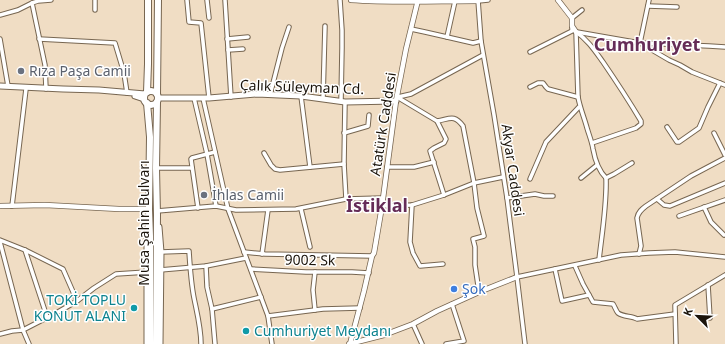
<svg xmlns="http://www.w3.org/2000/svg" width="725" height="344" font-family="'Noto Sans',sans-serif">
<rect width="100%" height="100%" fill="#f0ddc4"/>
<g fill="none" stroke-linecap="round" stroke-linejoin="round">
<defs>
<g id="minor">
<polyline points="187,0 189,22 201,23 209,98"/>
<polyline points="207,0 209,18"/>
<polyline points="225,0 231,97"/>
<polyline points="340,0 342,30 342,48 341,101"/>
<polyline points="478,0 481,41 494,115 507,198 517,277 525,344"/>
<polyline points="649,0 640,43 669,60 680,65 692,72 725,85"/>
<polyline points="478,1 488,0"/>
<polyline points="648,6 677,7"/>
<polyline points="95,10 95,0"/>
<polyline points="0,15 18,10 32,3"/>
<polyline points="572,18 582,10"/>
<polyline points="411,29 425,32 447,37 455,1"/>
<path d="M576,32L578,97C580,108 584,117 587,128C589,135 592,142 593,149C595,160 598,170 606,178C607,204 602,233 599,260"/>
<path d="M576,32C587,39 595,51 603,62C616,81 629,101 641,121V124L636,128L592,143"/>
<polyline points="577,32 640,43 709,46 725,47"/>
<polyline points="447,37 473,43 481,41"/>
<polyline points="0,39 8,86"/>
<polyline points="39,39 115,43 124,73 127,93"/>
<polyline points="227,39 248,37"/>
<polyline points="228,50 243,49"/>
<polyline points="530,52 572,31 572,26"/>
<polyline points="530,87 538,83 543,83 546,87 548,89 578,97"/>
<polyline points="46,89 45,65 32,3 38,1 51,0"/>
<polyline points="270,95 282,48 289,27"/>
<polyline points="301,96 310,167"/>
<polyline points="397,97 437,121 446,139 444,143 434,148 430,151 444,195"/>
<polyline points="398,97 411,94 483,55"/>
<polyline points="194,98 207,154 216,206"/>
<polyline points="203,98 228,209 268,316 272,344"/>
<polyline points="323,99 325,26"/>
<polyline points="345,102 344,164 346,199"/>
<path d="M437,121C450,119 454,114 463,126L474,183L477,208L484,236L473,239L475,247V265L479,292"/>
<polyline points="667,127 677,142 679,142 699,128 708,107 720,83"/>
<polyline points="344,133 368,126 369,115"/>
<polyline points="714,133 725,155"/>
<polyline points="264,153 271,165 275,169 280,170 344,164"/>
<polyline points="387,167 414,167 434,162"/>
<polyline points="156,168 192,168"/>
<polyline points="581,178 597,165"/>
<polyline points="606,178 614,174 632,163"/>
<polyline points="530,179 546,142 579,107"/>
<polyline points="507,198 535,194 544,196 553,196"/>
<polyline points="657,199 664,205 670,206 725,183"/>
<polyline points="412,205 410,242 413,253 420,266 443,264"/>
<polyline points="12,206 26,89"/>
<polyline points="382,206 412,205 444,195 474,183 503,177"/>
<polyline points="704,207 711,222 724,235"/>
<polyline points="198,208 191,159 192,158 215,152"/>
<polyline points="301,209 310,247"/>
<polyline points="157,211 216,206 236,210 296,209 346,199 383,198"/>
<polyline points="679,216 725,200"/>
<polyline points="0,240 25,250 63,269 77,301"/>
<polyline points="0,242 23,330 29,344"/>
<polyline points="25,250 47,317"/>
<path d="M161,252L189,251C190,267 191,283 194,298C197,313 201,328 201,344"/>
<polyline points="244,252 265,254 372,256"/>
<polyline points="262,254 268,210"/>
<path d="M639,254L641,246L637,218C638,212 642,209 646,206L691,176L725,158"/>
<polyline points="206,266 207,287 212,309 215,344"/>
<path d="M575,266L583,284L593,302L613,304C615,307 616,311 618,313C623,317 632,316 637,319L675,314"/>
<polyline points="251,269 306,272 352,272 369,273"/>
<polyline points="555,269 562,301 589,295"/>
<polyline points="160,270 206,266 246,258"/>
<polyline points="315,272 313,290 315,310"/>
<polyline points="517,277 621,255 649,253 675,252 725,257"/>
<polyline points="708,285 710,318"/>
<polyline points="212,309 261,297"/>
<polyline points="268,316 323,309 360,308"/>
<polyline points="413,324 422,344"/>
<polyline points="0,334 12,331 23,330 58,312 77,301 94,288 116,274 147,272"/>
<polyline points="446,344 464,341 452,304"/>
<polyline points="676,344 675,305 725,275"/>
</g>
<g id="tertiary">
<path d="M351,0C393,3 436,1 478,1"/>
<polyline points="558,0 572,18 572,26 576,32"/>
<polyline points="0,206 45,205 119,209 149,209"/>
<polyline points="349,344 384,335 413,324 437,311 479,292 517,277"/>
<polyline points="350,344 364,291 372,256 374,253 382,206 396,101 406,49 418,0"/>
</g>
<g id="secondary">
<polyline points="0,86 63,89 99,90 145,94"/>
<polyline points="135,96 144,99"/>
<polyline points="158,98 209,98 257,94 301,96 345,102 396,101"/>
<polyline points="159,227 161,252 160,344"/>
<polyline points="147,344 147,235 148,227"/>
</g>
<g id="primary">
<circle cx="151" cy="98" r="7"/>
<polyline points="147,92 148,64 148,0"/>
<polyline points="157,94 158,0"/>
<polyline points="147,103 150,137 149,209 150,236 150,344"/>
<polyline points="156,344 157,215 156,168 157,102"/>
</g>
</defs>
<!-- minor casing -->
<use href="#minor" stroke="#776651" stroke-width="5.5"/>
<!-- tertiary casing -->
<use href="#tertiary" stroke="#776651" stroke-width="6"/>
<!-- secondary casing -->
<use href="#secondary" stroke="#776651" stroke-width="7"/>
<!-- primary casing -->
<use href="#primary" stroke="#776651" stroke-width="8"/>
<!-- minor -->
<use href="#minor" stroke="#fff" stroke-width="3.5"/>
<!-- tertiary -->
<use href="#tertiary" stroke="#fff" stroke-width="4.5"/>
<!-- secondary -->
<use href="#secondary" stroke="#fff" stroke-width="5"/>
<!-- primary -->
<use href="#primary" stroke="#fff" stroke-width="6"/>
</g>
<!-- markers -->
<g fill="#6b7280" stroke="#fff" stroke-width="1.5">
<circle cx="21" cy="71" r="4"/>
<circle cx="204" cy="195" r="4"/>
</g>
<circle fill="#3f7fe0" stroke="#fff" stroke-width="1.5" cx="454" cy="289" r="4"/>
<g fill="#0f9aa8" stroke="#fff" stroke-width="1.5">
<circle cx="134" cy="308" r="4"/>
<circle cx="246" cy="331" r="4"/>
</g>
<g text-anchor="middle" stroke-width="3" stroke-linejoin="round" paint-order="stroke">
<!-- worship labels -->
<g font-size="14" fill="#5b616d" stroke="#fff" text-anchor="start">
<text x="29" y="76">Rıza Paşa Camii</text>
<text x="212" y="200">İhlas Camii</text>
</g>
<!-- street labels -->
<g font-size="14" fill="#1b140b" stroke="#fff">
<text transform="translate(302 87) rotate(2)" y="5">Çalık Süleyman Cd.</text>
<text transform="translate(383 124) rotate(-81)" y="5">Atatürk Caddesi</text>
<text transform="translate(513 170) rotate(82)" y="5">Akyar Caddesi</text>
<text transform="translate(144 223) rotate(-90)" y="5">Musa Şahin Bulvarı</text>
<text transform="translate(310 260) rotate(1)" y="5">9002 Sk</text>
</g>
<!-- shop labels -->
<g font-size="14" fill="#366cbe" stroke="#fff" text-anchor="start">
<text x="462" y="294">Şok</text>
</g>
<!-- culture labels -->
<g font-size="14" fill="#0d838f" stroke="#fff" text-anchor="end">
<text x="126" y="305">TOKİ TOPLU<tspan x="126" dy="16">KONUT ALANI</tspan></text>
<text x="254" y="336" text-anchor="start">Cumhuriyet Meydanı</text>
</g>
<!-- district labels -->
<g font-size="18" font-weight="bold" fill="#652c57" stroke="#fff">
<text x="647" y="51">Cumhuriyet</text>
<text x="377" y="212">İstiklal</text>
</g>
</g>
<!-- north arrow -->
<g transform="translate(697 316) rotate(294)" stroke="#ffffff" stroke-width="3" paint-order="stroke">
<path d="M0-3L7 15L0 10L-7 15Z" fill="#1b140b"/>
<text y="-6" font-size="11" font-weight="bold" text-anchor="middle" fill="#1b140b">K</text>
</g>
</svg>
